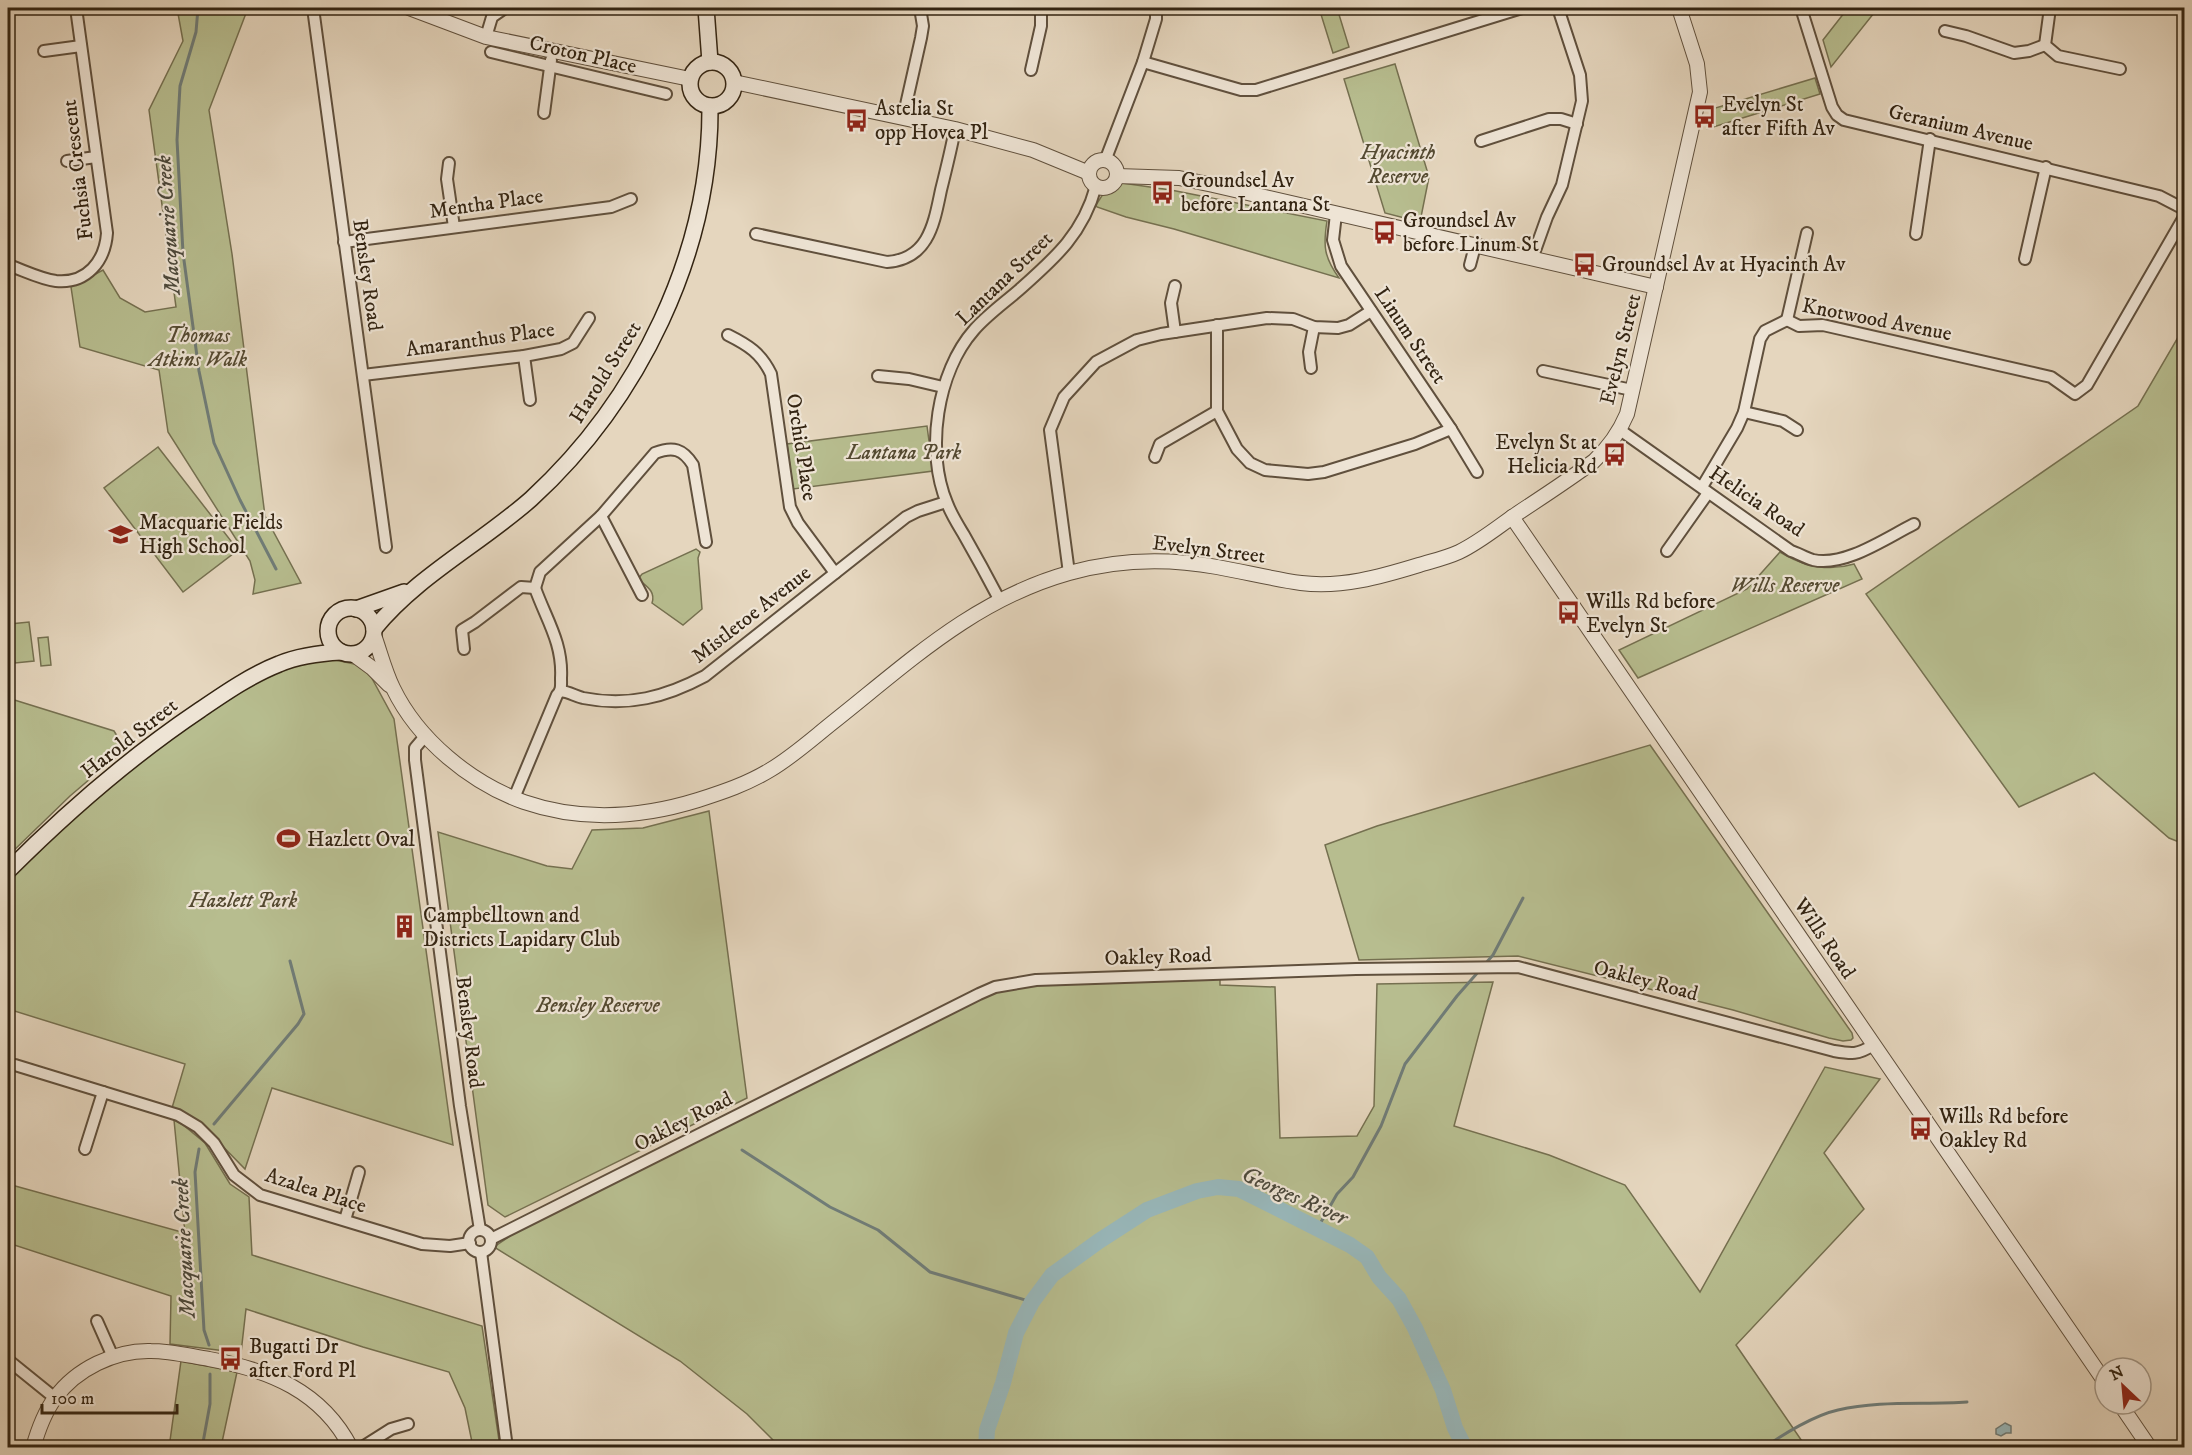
<svg xmlns="http://www.w3.org/2000/svg" width="2192" height="1455" font-family="'IM FELL DW Pica',serif">
<rect width="100%" height="100%" fill="#e5d6be"/>
<filter id="stains"><feTurbulence type="fractalNoise" baseFrequency=".00333" numOctaves="4"/><feColorMatrix values="0 0 0 0 .2 0 0 0 0 .09 0 0 0 0 .02 0 0 0 .5 -.17"/></filter>
<radialGradient id="worn" r=".72"><stop offset=".6" stop-color="#630" stop-opacity="0"/><stop offset="1" stop-color="#630" stop-opacity=".3"/></radialGradient>
<!-- green -->
<g fill="#b7bd8f" stroke="#757050" stroke-width="1.5">
<polygon points="177,8 248,8 209,110 232,254 265,516 301,583 253,594 255,580 250,561 168,432 159,370 80,347 71,287 103,270 120,298 145,312 176,307 149,110 183,41"/>
<polygon points="1319,8 1337,8 1349,47 1333,53"/>
<polygon points="1848,8 1878,8 1831,67 1823,40"/>
<polygon points="1395,64 1429,177 1420,222 1385,213 1344,79"/>
<polygon points="1815,78 1820,94 1707,129 1712,109"/>
<path d="M1122,183L1171,190L1327,221C1323,246 1324,257 1339,278L1174,229L1126,217L1097,207L1096,205L1103,194Z"/>
<polygon points="2184,327 2184,844 2169,838 2094,773 2019,807 1866,594 2138,406"/>
<polygon points="927,426 933,471 793,489 787,444"/>
<polygon points="158,447 238,550 183,592 104,488"/>
<path d="M696,549L700,552L698,558L702,609L683,625L652,603C656,591 646,586 638,579L642,574Z"/>
<path d="M1780,552C1803,566 1828,572 1854,564L1862,579L1638,678L1619,650L1747,589Z"/>
<polygon points="29,622 34,661 15,663 13,654 10,655 11,664 8,665 8,633 11,633 10,624"/>
<polygon points="48,637 51,665 41,666 38,638"/>
<polygon points="321,657 359,665 369,673 394,719 453,1145 272,1088 245,1169 201,1124 172,1108 185,1064 8,1009 8,882 59,827 131,764 257,679"/>
<polygon points="8,698 114,731 125,749 70,796 8,856"/>
<polygon points="1650,745 1852,1033 1853,1038 1851,1040 1843,1041 1829,1038 1733,1010 1518,956 1359,960 1325,845 1377,826"/>
<polygon points="709,811 747,1098 505,1217 488,1205 438,832 547,866 572,869 592,830 643,828"/>
<polygon points="1220,979 1220,985 1275,987 1280,1138 1357,1136 1374,1106 1377,984 1493,982 1454,1126 1549,1155 1625,1185 1700,1292 1825,1067 1880,1079 1824,1153 1864,1209 1736,1345 1806,1447 780,1447 747,1414 680,1361 494,1247 516,1232 982,998 1006,989 1046,984"/>
<polygon points="174,1120 182,1124 205,1143 230,1184 249,1197 252,1255 482,1326 500,1447 473,1447 465,1408 449,1372 363,1347 246,1309 241,1353 170,1344 171,1296 8,1243 8,1184 185,1233"/>
<polygon points="181,1361 237,1372 221,1447 169,1448"/>
</g>
<!-- water -->
<polygon fill="#98b7ba" stroke="#707c77" stroke-width="1.5" points="2005,1423 2011,1426 2011,1433 2006,1433 2001,1436 1996,1434 1996,1429"/>
<g fill="none" stroke-linecap="round" stroke-linejoin="round">
<!-- stream -->
<g stroke="#707c77" stroke-width="3">
<polyline points="198,8 196,32 180,86 177,140 183,253 199,371 214,443 240,500 276,569"/>
<polyline points="1485,964 1493,955 1523,898"/>
<polyline points="214,1124 298,1024 304,1014 290,961"/>
<polyline points="199,1149 195,1172 204,1330 209,1345"/>
<polyline points="742,1150 830,1207 878,1230 930,1272 1032,1302"/>
<polyline points="1317,1229 1337,1194 1353,1177 1381,1126 1405,1064 1457,996 1479,971"/>
<polyline points="202,1448 210,1404 210,1374"/>
<path d="M1764,1448C1783,1434 1815,1415 1838,1410C1880,1400 1925,1405 1967,1402"/>
</g>
<!-- river -->
<polyline stroke="#98b7ba" stroke-width="16" points="986,1448 987,1430 1003,1383 1016,1333 1032,1302 1052,1275 1099,1241 1147,1210 1197,1191 1218,1187 1239,1189 1350,1245 1367,1257 1379,1277 1399,1299 1415,1328 1443,1390 1455,1428 1465,1448"/>
<defs>
<g id="minor">
<polyline points="313,8 386,547"/>
<polyline points="1801,8 1832,107 1837,115 1844,120 2159,196 2184,209"/>
<polyline points="2050,8 2045,45 2058,56 2120,69"/>
<polyline points="1945,31 1966,36 2014,53 2029,51 2045,45"/>
<polyline points="486,37 492,17 505,8"/>
<polyline points="44,51 81,46"/>
<polyline points="491,52 666,94"/>
<polyline points="1143,62 1241,90 1256,90 1522,8"/>
<polyline points="1031,70 1041,26 1041,8"/>
<polyline points="544,113 551,60"/>
<polyline points="903,118 921,38 923,26 920,8"/>
<polyline points="1481,141 1549,119 1561,119 1577,124"/>
<polyline points="67,161 96,157"/>
<polyline points="1105,161 1143,62 1156,19 1156,8"/>
<polyline points="449,163 447,179 454,227"/>
<polyline points="1336,214 1333,240 1341,266 1451,429 1477,472"/>
<path d="M756,234L887,262C929,259 934,223 941,190C946,170 951,150 955,129"/>
<polyline points="1916,234 1930,139"/>
<polyline points="344,242 611,207 631,199"/>
<polyline points="1532,259 1547,217 1562,185 1582,101 1580,75 1558,8"/>
<polyline points="2025,259 2046,167"/>
<path d="M8,265C23,270 40,279 56,281C87,284 105,261 107,233L76,8"/>
<polyline points="1470,265 1475,246"/>
<polyline points="1175,286 1171,303 1175,332"/>
<polyline points="1787,320 1799,326 1823,325 2038,374 2051,377 2075,394 2087,385 2184,217"/>
<polyline points="1787,320 1807,233"/>
<polyline points="1217,325 1217,411 1237,449 1250,463 1265,470 1308,474 1324,472 1415,444 1451,429"/>
<path d="M728,335C748,345 761,353 771,374L790,507L798,523L835,573"/>
<polyline points="524,356 530,400"/>
<polyline points="1311,368 1309,352 1314,327"/>
<polyline points="1543,371 1632,390"/>
<polyline points="363,375 524,356 561,349 573,343 589,318"/>
<polyline points="878,376 909,379 943,387"/>
<polyline points="1744,412 1783,421 1797,430"/>
<path d="M1620,430L1791,551C1798,553 1805,558 1813,560C1845,567 1886,538 1914,524"/>
<polyline points="1155,457 1160,444 1217,411"/>
<polyline points="1702,487 1737,428 1744,412 1760,339 1765,331 1787,320"/>
<polyline points="601,516 642,595"/>
<polyline points="1667,551 1708,493"/>
<polyline points="1069,573 1050,430 1064,397 1096,362 1137,340 1161,334 1267,318 1293,319 1314,327 1338,328 1349,325 1371,311"/>
<path d="M535,588L540,572L601,516L655,453C673,446 683,449 693,465L706,542"/>
<path d="M999,599C988,578 976,556 964,535C958,525 951,514 947,503C925,451 937,372 974,330C987,315 1004,303 1019,290C1055,258 1083,234 1096,186"/>
<polyline points="464,649 462,630 475,622 521,587 535,588"/>
<path d="M561,691C569,692 575,696 583,698C628,707 666,697 705,676L906,517L918,511L946,502"/>
<polyline points="426,735 415,748 415,760 460,1106 480,1230"/>
<path d="M514,798L557,695C562,690 561,685 561,678C563,643 546,619 535,588"/>
<polyline points="8,1066 15,1065 178,1115 198,1127 214,1143 234,1175 260,1195 422,1244 450,1246 470,1243"/>
<polyline points="85,1149 103,1092"/>
<polyline points="345,1220 359,1172"/>
<circle cx="480" cy="1241" r="11"/>
<path d="M491,1239L979,994L995,987L1036,980L1356,969L1518,967L1834,1051C1852,1054 1858,1055 1873,1045"/>
<polyline points="481,1252 507,1448"/>
<polyline points="97,1321 113,1357"/>
<polyline points="8,1360 55,1398"/>
<polyline points="361,1448 391,1429 408,1424"/>
</g>
<g id="tertiary">
<polyline points="409,8 486,37 690,79"/>
<polyline points="734,82 955,129 1033,150 1089,173"/>
<circle cx="1103" cy="174" r="14"/>
<polyline points="1117,176 1179,178 1213,185 1656,287"/>
<polyline points="1512,517 2105,1382"/>
<path d="M374,635C380,652 385,672 393,688C418,740 471,783 524,802C582,822 640,818 698,800C723,792 747,784 770,770C792,757 812,739 832,723C908,663 973,600 1069,573C1118,559 1168,558 1217,567C1245,572 1273,579 1301,583C1341,588 1380,577 1419,565C1432,561 1446,558 1459,552C1480,542 1499,526 1518,513C1544,496 1570,479 1594,461C1609,447 1619,433 1627,414L1700,92L1697,64L1679,8"/>
<polyline points="353,654 372,668 389,685"/>
<polyline points="2120,1404 2150,1448"/>
<path d="M33,1448C38,1430 44,1413 55,1398C76,1369 115,1350 151,1351C170,1351 190,1356 209,1359C269,1370 322,1391 351,1448"/>
</g>
<g id="secondary">
<polyline points="706,8 710,62"/>
<circle cx="712" cy="84" r="22"/>
<circle cx="351" cy="631" r="23"/>
<polyline points="356,609 404,592"/>
<path d="M374,629C417,576 480,544 531,499C639,400 711,253 710,106"/>
<path d="M8,871C67,812 130,757 200,710C225,693 251,675 279,664C298,656 321,653 341,652"/>
</g>
</defs>
<!-- minor casing -->
<use href="#minor" stroke="#60503d" stroke-width="14"/>
<!-- tertiary casing -->
<use href="#tertiary" stroke="#60503d" stroke-width="16"/>
<!-- secondary casing -->
<use href="#secondary" stroke="#332412" stroke-width="18"/>
<!-- minor -->
<use href="#minor" stroke="#eee4d5" stroke-width="10"/>
<!-- tertiary -->
<use href="#tertiary" stroke="#eee4d5" stroke-width="14"/>
<!-- secondary -->
<use href="#secondary" stroke="#eee4d5" stroke-width="15"/>
</g>
<!-- icons -->
<defs>
<symbol id="bus-bare" viewBox="-9 -9 18 18"><path d="M-5-6H5V4H4V6H2V4H-2V6H-4V4H-5ZM-3.5-4V0h7V-4ZM-3.5 1.2v1.5H-2V1.2ZM2 1.2v1.5H3.5V1.2Z" fill="#8f2418" stroke="#eee4d5" stroke-width="2.5" paint-order="stroke"/></symbol>
<symbol id="school-bare" viewBox="-9 -9 18 18"><path d="M0-5L7-2L0 1L-7-2ZM-4 1L0 2.5L4 1V4Q0 6-4 4Z" fill="#8f2418" stroke="#eee4d5" stroke-width="2.5" paint-order="stroke"/></symbol>
<symbol id="stadium-bare" viewBox="-9 -9 18 18"><path d="M0-5a6.5 5 0 1 0 0 10a6.5 5 0 1 0 0-10ZM-3.5-1.8h7v3.6h-7Z" fill="#8f2418" stroke="#eee4d5" stroke-width="2.5" paint-order="stroke"/></symbol>
<symbol id="building-bare" viewBox="-9 -9 18 18"><path d="M-4-6H4V6H1V3H-1V6H-4ZM-2.5-4.3h1.7v1.8h-1.7ZM.8-4.3h1.7v1.8H.8ZM-2.5-1h1.7V.8h-1.7ZM.8-1h1.7V.8H.8Z" fill="#8f2418" stroke="#eee4d5" stroke-width="2.5" paint-order="stroke"/></symbol>
</defs>
<g fill-rule="evenodd">
<use href="#bus-bare" x="1688" y="100" width="33" height="33"/>
<use href="#bus-bare" x="840" y="104" width="33" height="33"/>
<use href="#bus-bare" x="1146" y="176" width="33" height="33"/>
<use href="#bus-bare" x="1368" y="216" width="33" height="33"/>
<use href="#bus-bare" x="1568" y="248" width="33" height="33"/>
<use href="#bus-bare" x="1598" y="438" width="33" height="33"/>
<use href="#school-bare" x="104" y="518" width="33" height="33"/>
<use href="#bus-bare" x="1552" y="596" width="33" height="33"/>
<use href="#stadium-bare" x="272" y="822" width="33" height="33"/>
<use href="#building-bare" x="388" y="910" width="33" height="33"/>
<use href="#bus-bare" x="1904" y="1112" width="33" height="33"/>
<use href="#bus-bare" x="214" y="1342" width="33" height="33"/>
</g>
<g text-anchor="middle" stroke-width="4.5" stroke-linejoin="round" paint-order="stroke">
<!-- street labels -->
<g font-size="21" fill="#332412" stroke="#eee4d5">
<text transform="translate(583 54) rotate(13)" y="7">Croton Place</text>
<text transform="translate(1961 127) rotate(13)" y="7">Geranium Avenue</text>
<text transform="translate(77 170) rotate(-97)" y="7">Fuchsia Crescent</text>
<text transform="translate(486 203) rotate(-8)" y="7">Mentha Place</text>
<text transform="translate(368 275) rotate(82)" y="7">Bensley Road</text>
<text transform="translate(1004 278) rotate(-44)" y="7">Lantana Street</text>
<text transform="translate(1877 319) rotate(11)" y="7">Knotwood Avenue</text>
<text transform="translate(1411 335) rotate(56)" y="7">Linum Street</text>
<text transform="translate(480 339) rotate(-8)" y="7">Amaranthus Place</text>
<text transform="translate(1620 349) rotate(-76)" y="7">Evelyn Street</text>
<text transform="translate(605 372) rotate(-58)" y="7">Harold Street</text>
<text transform="translate(802 447) rotate(81)" y="7">Orchid Place</text>
<text transform="translate(1757 501) rotate(34)" y="7">Helicia Road</text>
<text transform="translate(1209 549) rotate(7)" y="7">Evelyn Street</text>
<text transform="translate(751 614) rotate(-38)" y="7">Mistletoe Avenue</text>
<text transform="translate(129 738) rotate(-38)" y="7">Harold Street</text>
<text transform="translate(1825 938) rotate(56)" y="7">Wills Road</text>
<text transform="translate(1158 956) rotate(-2)" y="7">Oakley Road</text>
<text transform="translate(1646 980) rotate(15)" y="7">Oakley Road</text>
<text transform="translate(470 1032) rotate(83)" y="7">Bensley Road</text>
<text transform="translate(683 1121) rotate(-27)" y="7">Oakley Road</text>
<text transform="translate(316 1190) rotate(18)" y="7">Azalea Place</text>
</g>
<!-- poi labels -->
<g font-size="21" fill="#332412" stroke="#eee4d5" text-anchor="start">
<text x="1722" y="111">Evelyn St<tspan x="1722" dy="24">after Fifth Av</tspan></text>
<text x="875" y="115">Astelia St<tspan x="875" dy="24">opp Hovea Pl</tspan></text>
<text x="1181" y="187">Groundsel Av<tspan x="1181" dy="24">before Lantana St</tspan></text>
<text x="1403" y="227">Groundsel Av<tspan x="1403" dy="24">before Linum St</tspan></text>
<text x="1602" y="271">Groundsel Av at Hyacinth Av</text>
<text x="1597" y="449" text-anchor="end">Evelyn St at<tspan x="1597" dy="24">Helicia Rd</tspan></text>
<text x="139" y="529">Macquarie Fields<tspan x="139" dy="24">High School</tspan></text>
<text x="1586" y="608">Wills Rd before<tspan x="1586" dy="24">Evelyn St</tspan></text>
<text x="307" y="846">Hazlett Oval</text>
<text x="423" y="922">Campbelltown and<tspan x="423" dy="24">Districts Lapidary Club</tspan></text>
<text x="1939" y="1123">Wills Rd before<tspan x="1939" dy="24">Oakley Rd</tspan></text>
<text x="249" y="1353">Bugatti Dr<tspan x="249" dy="24">after Ford Pl</tspan></text>
</g>
<!-- park labels -->
<g font-size="21" font-style="italic" fill="#544a31" stroke="#eee4d5">
<text x="1398" y="159">Hyacinth<tspan x="1398" dy="24">Reserve</tspan></text>
<text x="198" y="342">Thomas<tspan x="198" dy="24">Atkins Walk</tspan></text>
<text x="904" y="459">Lantana Park</text>
<text x="1785" y="592">Wills Reserve</text>
<text x="243" y="907">Hazlett Park</text>
<text x="598" y="1012">Bensley Reserve</text>
</g>
<!-- water labels -->
<g font-size="22" font-style="italic" fill="#4c493c" stroke="#eee4d5">
<text transform="translate(167 225) rotate(-94)" y="8">Macquarie Creek</text>
<text transform="translate(1295 1195) rotate(24)" y="8">Georges River</text>
<text transform="translate(183 1248) rotate(-93)" y="8">Macquarie Creek</text>
</g>
</g>
<!-- margin -->
<rect width="2192" height="1455" fill="none" stroke="#e5d6be" stroke-width="30"/>
<rect x="9" y="9" width="2174" height="1437" fill="none" stroke="#332412" stroke-width="3"/>
<rect x="15" y="15" width="2162" height="1425" fill="none" stroke="#332412" stroke-width="1.5"/>
<!-- north arrow -->
<g transform="translate(2123 1386) rotate(334)"><circle r="28" fill="#eee4d5" stroke="#a39787" stroke-width="1.5"/>
<path d="M0-4.5L10 22L0 15L-10 22Z" fill="#8f2418"/>
<text y="-9" font-size="16" font-weight="bold" text-anchor="middle" fill="#332412">N</text>
</g>
<!-- scale -->
<path d="M42 1404v9h135v-9" fill="none" stroke="#332412" stroke-width="3"/>
<text x="51" y="1404" font-size="18" fill="#332412" stroke="#eee4d5" stroke-width="4.5" paint-order="stroke">100 m</text>
<rect width="100%" height="100%" filter="url(#stains)"/>
<rect width="100%" height="100%" fill="url(#worn)"/>
</svg>
